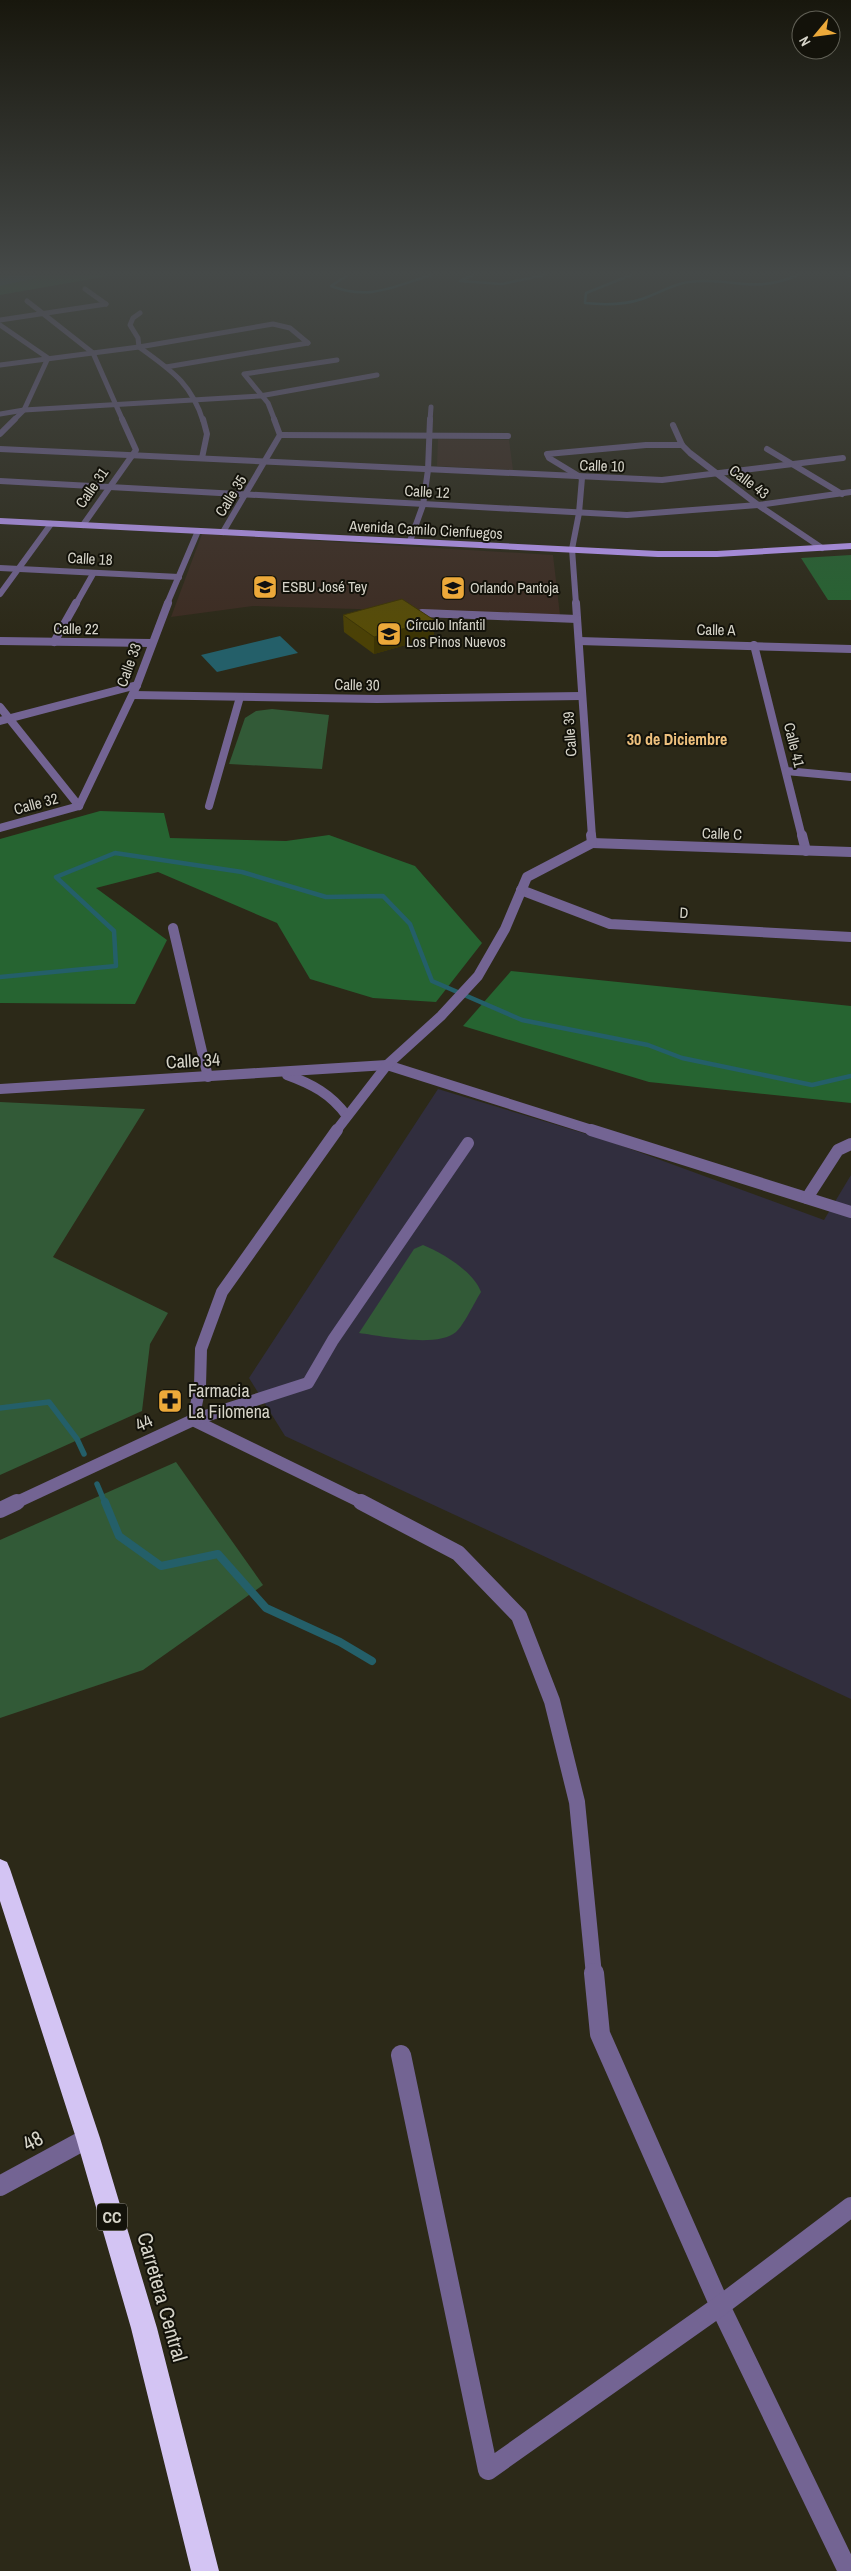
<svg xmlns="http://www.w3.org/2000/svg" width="851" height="2571" font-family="'Archivo Narrow',sans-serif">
<rect width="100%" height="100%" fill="#2c2918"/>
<!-- education -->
<g fill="#3d2c22">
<polygon points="438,439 509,440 513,470 437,466"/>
<polygon points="202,534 553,555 560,615 253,606 171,617"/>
</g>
<!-- medical -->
<polygon fill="#312e3e" points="438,1089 606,1140 824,1220 851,1175 851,1699 285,1436 249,1378"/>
<!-- green -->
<g fill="#325a37">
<polygon points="272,709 329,715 322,769 229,764 245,718 256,711"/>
<polygon points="0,1102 145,1109 53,1257 168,1313 150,1344 142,1411 0,1475"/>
<path d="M423,1245C443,1253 474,1272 481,1292C474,1303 464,1325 456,1332C438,1348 382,1336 359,1333L414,1249Z"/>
<polygon points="176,1462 263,1585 143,1670 0,1718 0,1540"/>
</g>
<!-- forest -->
<g fill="#266431">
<polygon points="0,275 114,275 0,295"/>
<polygon points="851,555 851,600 828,600 801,558"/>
<polygon points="100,811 164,813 170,838 286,841 329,835 415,866 482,943 436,1002 373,998 310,979 277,923 158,872 96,888 167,940 135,1004 0,1003 0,839"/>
<polygon points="511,971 851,1006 851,1103 649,1082 463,1026"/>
</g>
<!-- water -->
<polygon fill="#245f69" points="280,636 298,653 217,672 201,655"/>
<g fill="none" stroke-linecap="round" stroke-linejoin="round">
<!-- stream-far3 -->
<g stroke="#245f69" stroke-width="2.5">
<path d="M348,275L331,286C369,301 395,286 431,275"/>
<polyline points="473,275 460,281 502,284 544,275"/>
<path d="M631,275L586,293L585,303C604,305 624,305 642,299C658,294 672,284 689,282C731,276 751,295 798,275"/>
<polyline points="847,275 851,276"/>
</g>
<!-- stream-far2 -->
<polyline stroke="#245f69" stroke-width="4.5" points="0,977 116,966 114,931 56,877 115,853 242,872 326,897 383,896 410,924 432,981 522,1020 648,1045 682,1058 812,1085 851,1076"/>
<!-- stream-far1 -->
<g stroke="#245f69" stroke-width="5.5">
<polyline points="0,1408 49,1402 77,1439 84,1454"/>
<polyline points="97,1484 105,1503"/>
</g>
<!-- stream -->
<polyline stroke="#245f69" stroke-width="8" points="105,1502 119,1536 161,1566 218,1554 266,1608 340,1642 372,1661"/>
<!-- river -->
<polygon fill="#245f69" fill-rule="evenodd" points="14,275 37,275 35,278 0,286 0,278"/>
<!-- minor-far6 -->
<g stroke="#736493" stroke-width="5">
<polyline points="85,289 106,304"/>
<polyline points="27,301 93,353 123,421"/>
<path d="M140,313L133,318L130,325L138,338L139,347C170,370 191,382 203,421"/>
<polyline points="0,320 106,304"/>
<polyline points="0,325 48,358 24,410 13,421"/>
<polyline points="0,365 139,347 273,324 290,328 308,343"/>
<polyline points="166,367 308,343"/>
<polyline points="0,414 24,410 260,396 377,375"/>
<polyline points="275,421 268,403 244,374 337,360"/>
<polyline points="430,421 431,407"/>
</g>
<!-- minor-far5 -->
<g stroke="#736493" stroke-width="6">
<polyline points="673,425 682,445 690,453 758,505 822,548"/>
<polyline points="0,434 15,419"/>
<polyline points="280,435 508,436"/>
<polyline points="0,449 662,480 843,458"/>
<polyline points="767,449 842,494"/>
<polyline points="202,458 207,434 203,419"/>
<polyline points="0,481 627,515 758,505 851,492"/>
<polyline points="83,525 136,450 122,419"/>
<polyline points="223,532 280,435 274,419"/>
<polyline points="410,541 423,505 428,470 430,419"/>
<polyline points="0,568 179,577"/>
<polyline points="0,594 51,524"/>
<polyline points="76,604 93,574"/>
<polyline points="167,604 198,531"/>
<polyline points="576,604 572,549 579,513 582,478 549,458 547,454 646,445 682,445"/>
</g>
<!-- minor-far4 -->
<g stroke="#736493" stroke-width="8">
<polyline points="576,603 592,837"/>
<polyline points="422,613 577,619"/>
<polyline points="0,641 151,643"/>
<polyline points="579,641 851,649"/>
<polyline points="54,642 76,603"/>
<polyline points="754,645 802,837"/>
<polyline points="133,695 377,699 581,696"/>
<polyline points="0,707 79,806"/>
<polyline points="0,721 137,685"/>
<polyline points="786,771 851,777"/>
<polyline points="79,806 137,685 168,603"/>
<polyline points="209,806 240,697"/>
<polyline points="0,828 79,806"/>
</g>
<!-- minor-far3 -->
<g stroke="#736493" stroke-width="10">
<polyline points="802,835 806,851"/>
<polyline points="592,843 851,852"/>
<polyline points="521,890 610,924 851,937"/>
<polyline points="173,928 208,1077"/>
<path d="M287,1075C312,1084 331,1094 347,1116"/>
<polyline points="0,1089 387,1065 595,1131"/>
<polyline points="336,1131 387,1065 441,1016 478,976 505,929 527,877 592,843 591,835"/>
</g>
<!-- minor-far2 -->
<g stroke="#736493" stroke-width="12">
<polyline points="591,1130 851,1212"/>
<polyline points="807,1198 838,1150 851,1144"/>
<polyline points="193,1420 363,1503"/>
<polyline points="193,1420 200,1386 201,1349 222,1292 337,1130"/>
<polyline points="15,1503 193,1420 308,1383 333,1340 468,1143"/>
</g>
<!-- minor-far1 -->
<g stroke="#736493" stroke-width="16">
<polyline points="361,1502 458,1553 519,1616 552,1701 577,1802 594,1975"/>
<polyline points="0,1510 17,1502"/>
</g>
<!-- minor -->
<g stroke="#736493" stroke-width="20">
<polyline points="594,1973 600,2034 720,2306 848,2571"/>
<polyline points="401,2055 488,2470 720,2306 851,2207"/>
<polyline points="0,2186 88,2138"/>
</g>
<!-- major -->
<polyline stroke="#bf9dfe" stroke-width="6" points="0,521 658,554 717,554 851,546"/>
<!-- highway -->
<polygon fill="#d3c4f3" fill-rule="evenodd" points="0,1859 7,1862 10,1869 100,2138 157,2328 219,2571 191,2571 131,2328 76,2138 0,1901"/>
</g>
<!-- wall -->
<polygon fill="#4b4106" points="343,615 434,637 374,654 344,632"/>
<!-- shaded-wall -->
<polygon fill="#3d3505" points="434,620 434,637 374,654 374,637"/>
<!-- building -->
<polygon fill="#574c07" stroke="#3d3505" points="402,599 434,620 374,637 343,615"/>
<!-- sky -->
<linearGradient id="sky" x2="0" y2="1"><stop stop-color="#18170d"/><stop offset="0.43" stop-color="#454948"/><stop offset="1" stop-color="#454948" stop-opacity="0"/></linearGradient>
<rect width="851" height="635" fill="url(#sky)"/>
<!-- icons -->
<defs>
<symbol id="school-square" viewBox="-11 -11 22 22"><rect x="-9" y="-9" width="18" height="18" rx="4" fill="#eca93a" stroke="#13120a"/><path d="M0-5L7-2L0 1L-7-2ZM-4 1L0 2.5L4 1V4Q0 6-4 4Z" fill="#111"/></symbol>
<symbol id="pharmacy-square" viewBox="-11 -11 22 22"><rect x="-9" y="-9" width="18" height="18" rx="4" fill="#eca93a" stroke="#13120a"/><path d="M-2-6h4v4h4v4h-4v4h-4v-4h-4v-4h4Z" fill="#111"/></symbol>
</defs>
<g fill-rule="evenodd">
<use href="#school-square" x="251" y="573" width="28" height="28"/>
<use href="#school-square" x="439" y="574" width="28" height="28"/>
<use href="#school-square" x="375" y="620" width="28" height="28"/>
<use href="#pharmacy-square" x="156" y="1387" width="28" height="28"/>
</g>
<g text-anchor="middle" stroke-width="4" stroke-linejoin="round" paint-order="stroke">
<!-- far-street labels -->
<g font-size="15" fill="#d6d4c9" stroke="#13120a">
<text transform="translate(602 466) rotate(2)" y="5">Calle 10</text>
<text transform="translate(749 482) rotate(37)" y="5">Calle 43</text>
<text transform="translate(92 488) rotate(-55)" y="5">Calle 31</text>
<text transform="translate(427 492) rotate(3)" y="5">Calle 12</text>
<text transform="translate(231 496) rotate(-58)" y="5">Calle 35</text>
<text transform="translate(426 530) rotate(3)" y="5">Avenida Camilo Cienfuegos</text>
<text transform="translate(90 559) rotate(3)" y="5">Calle 18</text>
<text transform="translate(76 629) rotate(1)" y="5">Calle 22</text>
<text transform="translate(716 630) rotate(1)" y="5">Calle A</text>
<text transform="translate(129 665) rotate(-70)" y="5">Calle 33</text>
<text transform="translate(357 685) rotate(1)" y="5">Calle 30</text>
<text transform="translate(570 734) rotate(-94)" y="5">Calle 39</text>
<text transform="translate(794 745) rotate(76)" y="5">Calle 41</text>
<text transform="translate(36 804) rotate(-15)" y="5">Calle 32</text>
<text transform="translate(722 834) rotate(2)" y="5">Calle C</text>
<text transform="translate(684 913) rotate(3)" y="5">D</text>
</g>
<!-- far-poi labels -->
<g font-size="15" fill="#d6d4c9" stroke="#13120a" text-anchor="start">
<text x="282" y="592">ESBU José Tey</text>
<text x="470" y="593">Orlando Pantoja</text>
<text x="406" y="630">Círculo Infantil<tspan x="406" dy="17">Los Pinos Nuevos</tspan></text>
</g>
<!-- far-neighbourhood labels -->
<g font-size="16" font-weight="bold" fill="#eec07d" stroke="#13120a">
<text x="677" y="745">30 de Diciembre</text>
</g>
<!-- shield labels -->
<rect fill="#13120a" stroke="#9c9a90" stroke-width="1" x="97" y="2203.5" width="30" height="27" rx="4"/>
<g font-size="16" font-weight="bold" fill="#d6d4c9">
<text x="112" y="2223">CC</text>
</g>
<!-- street labels -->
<g font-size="18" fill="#d6d4c9" stroke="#13120a">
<text transform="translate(193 1061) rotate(-3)" y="6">Calle 34</text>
<text transform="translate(144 1423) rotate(-25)" y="6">44</text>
</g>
<!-- poi labels -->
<g font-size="18" fill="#d6d4c9" stroke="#13120a" text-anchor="start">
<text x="188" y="1397">Farmacia<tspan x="188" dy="21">La Filomena</tspan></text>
</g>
<!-- near-street labels -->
<g font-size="21" fill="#d6d4c9" stroke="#13120a">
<text transform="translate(33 2141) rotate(-28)" y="7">48</text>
<text transform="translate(162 2297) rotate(74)" y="7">Carretera Central</text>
</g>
</g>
<!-- north arrow -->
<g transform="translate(816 35) rotate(241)"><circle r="24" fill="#13120a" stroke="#616056"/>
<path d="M0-4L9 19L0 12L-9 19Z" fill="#eca93a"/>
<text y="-8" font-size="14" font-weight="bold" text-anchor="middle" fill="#d6d4c9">N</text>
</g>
</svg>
